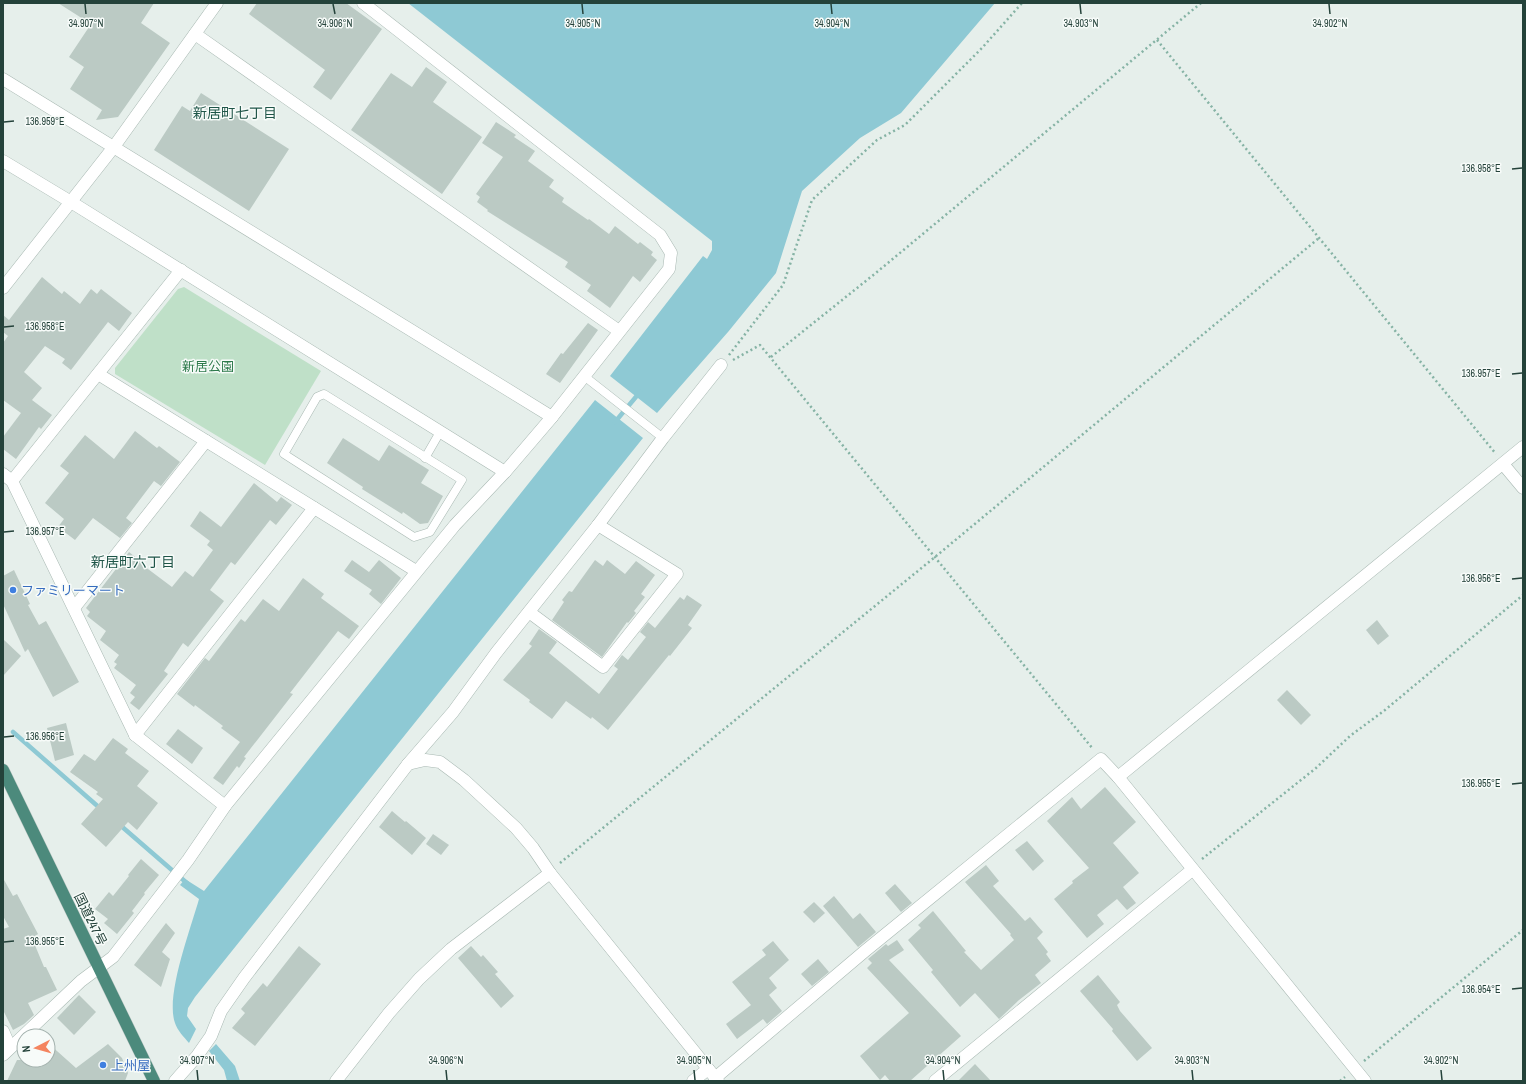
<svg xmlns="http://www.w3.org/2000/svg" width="1526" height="1084" font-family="'Archivo Narrow','Noto Sans JP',sans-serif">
<rect width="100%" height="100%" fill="#e6efeb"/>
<!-- green -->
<polygon fill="#bfe0c8" points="184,287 321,371 265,465 115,374 115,368 178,289"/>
<!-- water -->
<g fill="#8ec9d4">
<polygon points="408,3 995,3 901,113 860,138 802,191 776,273 728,332 657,413 610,376 703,256 707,259 712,250 712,241"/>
<path d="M595,400L643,438L195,997L188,1008L187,1016L196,1029L189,1043C184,1037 177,1030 175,1023C165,996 191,928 199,899L180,885L185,879L204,891Z"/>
<polygon points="216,1044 235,1066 240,1081 227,1081 224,1070 209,1051"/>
</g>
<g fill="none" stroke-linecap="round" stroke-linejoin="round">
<!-- stream -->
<g stroke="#8ec9d4" stroke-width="4.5">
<polyline points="615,422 640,392"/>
<polyline points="13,732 102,810"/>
<polyline points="120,825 188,884"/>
</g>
</g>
<!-- building -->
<g fill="#bbcac4">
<polygon points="58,3 154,3 141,23 170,43 118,117 96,120 102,110 70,89 84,67 69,57 91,24"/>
<polygon points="257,3 346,3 382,29 331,100 313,87 325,70 249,14"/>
<polygon points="426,67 447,82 433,102 482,137 442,194 351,130 391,73 412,87"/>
<polygon points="201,93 289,149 249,211 154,150 182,106 190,111"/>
<polygon points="496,122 516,135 514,137 535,151 528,161 554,180 549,187 564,198 562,202 588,220 589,219 609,234 615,226 638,244 640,242 653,252 651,255 657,260 640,282 633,276 610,308 587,291 591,285 565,267 568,262 487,211 488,210 477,202 480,197 476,194 503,157 482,143"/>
<polygon points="42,277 62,294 64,291 80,304 91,289 97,294 101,289 132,313 119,331 108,322 71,370 62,363 65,359 45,346 24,372 42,388 32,400 52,415 41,429 39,427 16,459 3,449 3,437 21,413 3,400 3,343 8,336 3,332 3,315 9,320"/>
<polygon points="588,323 598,330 560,383 546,374 561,353 563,354"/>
<polygon points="135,431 157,448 159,446 180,462 161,486 154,481 126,518 132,523 120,538 93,518 75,540 58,527 64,519 45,503 69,473 60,466 85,435 114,459"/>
<polygon points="343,438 379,461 389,445 429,470 421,483 443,496 428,523 420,524 403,512 402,514 362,489 363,487 327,463"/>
<polygon points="254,483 277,502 281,497 292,505 276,525 270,520 235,565 231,562 210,590 224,601 188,647 183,643 164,671 168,674 139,710 130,703 135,697 130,693 136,685 114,668 117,664 114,662 119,655 100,640 106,631 87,616 90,612 86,608 129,552 145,565 144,566 172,587 185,571 193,577 213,550 207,545 210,541 190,526 200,511 221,527"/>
<polygon points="352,560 369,572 379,560 401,578 381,604 369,594 372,590 344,571"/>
<polygon points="595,560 603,566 607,560 625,574 636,561 655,575 641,594 645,597 634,611 636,613 628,623 627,622 602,657 552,620 564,602 562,600 569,591 572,592"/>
<polygon points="14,570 30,604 28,605 39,625 46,621 79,682 53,697 28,649 25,652 3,604 3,576"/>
<polygon points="303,578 324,594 321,598 359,626 349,639 338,631 290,693 293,694 244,757 246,758 239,768 237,766 223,785 213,778 240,742 221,728 223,726 195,705 194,707 177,694 205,658 209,661 241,619 245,622 263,599 279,611"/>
<polygon points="687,595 702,605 688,625 692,628 670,656 669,655 608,730 592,717 591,719 566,701 552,719 529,702 530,700 503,680 532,646 529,644 539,629 557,642 549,653 599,694 618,669 614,666 622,655 628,660 646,637 640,632 648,622 655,628 680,597 684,600"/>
<polygon points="1377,620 1389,636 1378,645 1366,630"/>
<polygon points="3,639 21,656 3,676"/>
<polygon points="1287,690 1311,715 1301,725 1277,700"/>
<polygon points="66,723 74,755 55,761 47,728"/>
<polygon points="178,729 203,748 192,764 166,744"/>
<polygon points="113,738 128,749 125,753 149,771 137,786 158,803 137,830 128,822 106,847 81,824 103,799 96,794 98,792 70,772 84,754 95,761"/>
<polygon points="1105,787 1136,822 1113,843 1139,873 1123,887 1136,903 1127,910 1117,899 1097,915 1104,924 1087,938 1054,899 1073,883 1072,881 1089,868 1047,821 1072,797 1081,809"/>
<polygon points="392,811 405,822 406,821 426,838 412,855 379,827"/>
<polygon points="433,834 449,845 441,855 426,844"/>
<polygon points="1027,841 1044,861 1033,871 1015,850"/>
<polygon points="141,859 159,875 144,893 145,894 132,911 134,913 117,934 104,923 108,919 95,909 109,892 113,896 129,876 128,875"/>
<polygon points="986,865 999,881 993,886 1025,921 1030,917 1043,932 1037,938 1048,952 1046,954 1051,961 1035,975 1041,983 1019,1000 999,1019 975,993 960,1007 931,972 933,970 908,940 921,928 918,925 933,911 966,951 964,952 981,970 1014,940 1010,935 1011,934 965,882"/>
<polygon points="3,878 13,896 17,894 38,934 32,938 44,967 46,967 57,990 28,1003 34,1015 24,1024 13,1030 3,1010 3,929 9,927 3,916"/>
<polygon points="895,884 912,903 901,912 885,893"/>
<polygon points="834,896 853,919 860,913 876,932 858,947 823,906"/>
<polygon points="814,902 825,913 814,923 803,912"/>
<polygon points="166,923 175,933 162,952 170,959 161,987 134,965"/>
<polygon points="897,940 904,950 889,960 961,1036 910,1081 890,1081 885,1075 880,1080 860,1056 909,1013 867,968 872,963 868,959 886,944 888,946"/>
<polygon points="773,941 789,960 769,978 777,988 769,995 782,1011 767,1024 763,1019 737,1039 726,1024 751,1005 732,982 766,955 762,950"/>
<polygon points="299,946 321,964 255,1046 232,1028 245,1013 241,1009 263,983 267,987"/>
<polygon points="471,946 481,957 483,955 498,972 495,974 514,996 501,1008 458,958"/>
<polygon points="818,959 829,972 812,986 801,974"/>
<polygon points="1098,975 1120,1002 1117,1005 1120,1011 1152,1048 1137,1061 1112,1031 1113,1029 1080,991"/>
<polygon points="79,995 96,1012 74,1035 57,1018"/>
<polygon points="48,1043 76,1068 108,1044 122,1058 128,1073 125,1081 7,1081 17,1060 48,1060"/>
<polygon points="975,1064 991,1081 958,1081"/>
</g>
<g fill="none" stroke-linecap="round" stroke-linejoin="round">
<defs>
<g id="service">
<polyline points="584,376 663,438"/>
<polygon points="324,394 462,480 430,532 414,537 284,454 317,397"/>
<polyline points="425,458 440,432"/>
</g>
<g id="minor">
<polyline points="195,34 619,331"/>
<polyline points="3,79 552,417"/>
<polyline points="3,161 71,202 505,472"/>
<polyline points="3,288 113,148 217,3"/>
<polyline points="98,374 416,571"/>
<polyline points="1503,464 1523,488"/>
<polyline points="3,474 12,481 135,735 225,806"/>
<polyline points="12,481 181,270"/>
<polyline points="74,608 206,441"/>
<polyline points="529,612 603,667 677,574 598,525"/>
<polyline points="135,735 314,508"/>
<polyline points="408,764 425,760 440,762 464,780 516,828 533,848 550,873 718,1081"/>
<polyline points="1118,777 1523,447"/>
<polyline points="3,1031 10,1047"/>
<polyline points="3,1055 81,981 113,957 188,860 225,806 455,525 505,472 552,417 669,269 671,253 660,235 363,3"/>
<polyline points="715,1078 865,951 1101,759 1118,777 1365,1081"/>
<polyline points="175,1081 197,1056 211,1036 221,1011 244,978 408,764 453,712 496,653 598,525 663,438 721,365"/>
<polyline points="336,1081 389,1013 419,979 451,949 550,873"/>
<polyline points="693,1081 708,1069"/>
<polyline points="935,1081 1192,870"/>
</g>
<polyline id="trunk" points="3,770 154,1081"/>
</defs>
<!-- service casing -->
<use href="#service" stroke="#a8b8b2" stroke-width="9"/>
<!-- minor casing -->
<use href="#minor" stroke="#a8b8b2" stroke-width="13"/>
<!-- trunk casing -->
<use href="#trunk" stroke="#c2cac8" stroke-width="13"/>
<!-- path -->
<g stroke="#86b3a5" stroke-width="2.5" stroke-dasharray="2 3" stroke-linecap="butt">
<polyline points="1157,40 1496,454"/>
<polyline points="729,355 783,285 812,200 877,140 905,125 982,48 1022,3"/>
<polyline points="771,357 877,272 1201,3"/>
<polyline points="733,360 760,345 1093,749"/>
<polyline points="1202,859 1316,768 1350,736 1385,710 1523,595"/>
<polyline points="560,863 935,557 1319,238"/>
<polyline points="1364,1061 1523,930"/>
<polyline points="1340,1081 1345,1077"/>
</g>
<!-- service -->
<use href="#service" stroke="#fff" stroke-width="8"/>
<!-- minor -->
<use href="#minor" stroke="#fff" stroke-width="12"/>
<!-- trunk -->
<use href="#trunk" stroke="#4c8a7c" stroke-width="12"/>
</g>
<!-- ticks -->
<path fill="none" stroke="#24423a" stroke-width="1.5" d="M85,4L86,14M333,4L335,14M582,4L583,14M831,4L832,14M1080,4L1081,14M1329,4L1330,14M4,122L14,121M1512,169L1522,168M4,327L14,326M1512,374L1522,373M4,532L14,531M1512,579L1522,578M4,737L14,736M1512,784L1522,783M4,942L14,941M1512,989L1522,988M197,1070L198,1080M446,1070L447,1080M694,1070L695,1080M943,1070L944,1080M1192,1070L1193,1080M1441,1070L1442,1080"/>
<!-- markers -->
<g fill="#3f7fe0" stroke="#f7fbf9" stroke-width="1.5">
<circle cx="13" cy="590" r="4"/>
<circle cx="103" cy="1065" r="4"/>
</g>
<g text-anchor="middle" stroke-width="3" stroke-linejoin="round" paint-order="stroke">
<!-- park labels -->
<g font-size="13" fill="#2d7a4b" stroke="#f7fbf9">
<text x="208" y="371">新居公園</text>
</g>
<!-- shop labels -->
<g font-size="13" fill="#366cbe" stroke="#f7fbf9" text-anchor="start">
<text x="21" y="595">ファミリーマート</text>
<text x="111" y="1070">上州屋</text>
</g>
<!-- street labels -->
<g font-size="13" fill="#24423a" stroke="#f7fbf9">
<text transform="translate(91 919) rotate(64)" y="5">国道247号</text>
</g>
<!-- neighbourhood labels -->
<g font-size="14" fill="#1f5548" stroke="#f7fbf9">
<text x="235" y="118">新居町七丁目</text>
<text x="133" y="567">新居町六丁目</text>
</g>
</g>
<g font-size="10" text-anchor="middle" fill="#24423a" stroke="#f7fbf9" stroke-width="3" stroke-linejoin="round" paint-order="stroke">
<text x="86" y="27">34.907°N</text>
<text x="335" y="27">34.906°N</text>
<text x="583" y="27">34.905°N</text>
<text x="832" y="27">34.904°N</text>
<text x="1081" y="27">34.903°N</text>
<text x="1330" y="27">34.902°N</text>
<text x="45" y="125">136.959°E</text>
<text x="1481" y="172">136.958°E</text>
<text x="45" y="330">136.958°E</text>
<text x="1481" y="377">136.957°E</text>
<text x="45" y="535">136.957°E</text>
<text x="1481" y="582">136.956°E</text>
<text x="45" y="740">136.956°E</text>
<text x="1481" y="787">136.955°E</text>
<text x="45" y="945">136.955°E</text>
<text x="1481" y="993">136.954°E</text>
<text x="197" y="1064">34.907°N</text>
<text x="446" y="1064">34.906°N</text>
<text x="694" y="1064">34.905°N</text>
<text x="943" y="1064">34.904°N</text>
<text x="1192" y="1064">34.903°N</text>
<text x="1441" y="1064">34.902°N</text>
</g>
<!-- border -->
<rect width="1526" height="1084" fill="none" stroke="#24423a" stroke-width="8"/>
<!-- north arrow -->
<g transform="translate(36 1048) rotate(264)"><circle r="19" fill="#f7fbf9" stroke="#a3b1ad"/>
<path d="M0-3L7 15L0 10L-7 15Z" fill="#f4845f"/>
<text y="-6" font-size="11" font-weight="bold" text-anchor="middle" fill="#24423a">N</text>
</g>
</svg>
